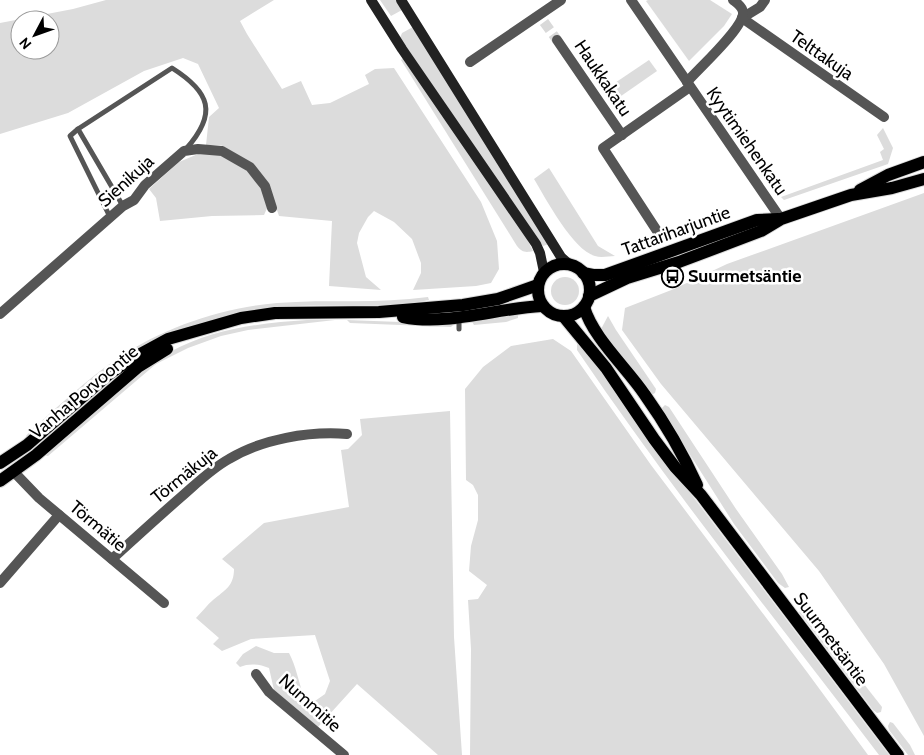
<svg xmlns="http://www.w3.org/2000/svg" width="924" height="755" font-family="Cabin,sans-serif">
<rect width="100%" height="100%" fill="#fff"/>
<!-- green -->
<g fill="#dcdcdc" fill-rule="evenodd">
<path d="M106,0H274L240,21L247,34L282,89L301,81L312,105L330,103L369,84L365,75L375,69L394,68L481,202L497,241L499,269L491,283L476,286L413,290L421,273V263L412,239L394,222L374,211L368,217L359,233L357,243L366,277L381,290L329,286L332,221L279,216L268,184L252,164L221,145H206L209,117L219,108L198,64L183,58L144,71L68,113L0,134V23L73,9ZM20,20H50V50H20Z"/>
<polygon points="380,0 398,0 402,10 391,16"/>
<polygon points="648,0 710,0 732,14 724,26 689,61 646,1"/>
<polygon points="413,27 549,244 543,246 400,38 402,33"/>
<path d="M403,58L524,233L533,251C525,253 522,252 517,246L401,60Z"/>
<polygon points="649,60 657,71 611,103 603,91"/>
<polygon points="883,128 893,148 888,164 784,200 781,197 883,160 880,152 884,149 877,135"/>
<polygon points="198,154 221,154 248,169 262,187 268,206 264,215 212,216 160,221 156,198 149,189 179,162"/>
<path d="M549,168L598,246L615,256C609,256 601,258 595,256C573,250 546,199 534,179Z"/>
<polygon points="924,193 924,736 884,664 819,571 661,384 622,330 625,308 674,289 727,264"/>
<circle cx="565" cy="291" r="14"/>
<path d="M428,297L429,300C385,309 340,304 296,306C254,309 212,317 173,333L27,437L26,436L31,430C59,406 87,379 118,358C165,327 221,308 277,303C328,299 379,304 428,297Z"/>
<polygon points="518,312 518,318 506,322 474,325 471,320"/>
<polygon points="608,316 616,330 656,389 655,393 651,395 600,331"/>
<path d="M307,320H335L248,330L221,336L188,348L156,364L48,456L43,455C64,437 85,419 106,400C127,383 147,365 170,352C212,329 260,323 307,320Z"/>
<polygon points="347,320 454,324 451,327 350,323"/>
<polygon points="553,339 571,351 651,465 807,672 868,755 470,755 471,649 468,600 478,599 487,585 469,571 471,546 478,520 478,495 473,485 466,480 465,389 483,367 511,346"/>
<path d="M579,341L650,440L889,755H879C777,621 671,489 577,350V345Z"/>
<polygon points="665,405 669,407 736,509 782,574 789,587 785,588 778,583 734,524 661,409"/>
<path d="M450,411L454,637L462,755H438L357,684L318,727L274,690L269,668C260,664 249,663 240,667L236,663L243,654L256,646L274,653H289C296,666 298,680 303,694L315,701L325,694L330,681L315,635L251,639L222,651L213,644L219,638L196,618C202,612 207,605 213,600C225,590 234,586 234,569L222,559L264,523L349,507L341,450L348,449L362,435L360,419Z"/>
<polygon points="802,607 805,609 882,707 881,712 877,713 873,710 799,612"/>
<polygon points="890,722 893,723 910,745 915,755 908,755 889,730 888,726"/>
</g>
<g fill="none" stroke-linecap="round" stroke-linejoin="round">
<!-- minor-tunnel -->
<polyline stroke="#d9d9d9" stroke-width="10" stroke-dasharray="10 5" stroke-linecap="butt" points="544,22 557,40"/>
<defs>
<g id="primary">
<polyline points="860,190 888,175 924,162"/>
<circle cx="564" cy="290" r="26"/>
<polyline points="583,273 593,275 605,275 757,220 778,219"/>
<polyline points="589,296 627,278 679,262 761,231 781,219 851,195 892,188 924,179"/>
<path d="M584,307C593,338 627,368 645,395C665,423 683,454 697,485"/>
<path d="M403,317C447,326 497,308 542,306"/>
<polyline points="564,317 606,368 654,439 675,467 701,495 898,755"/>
<polyline points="0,463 27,445 109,374 133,358 168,339 241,318 275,313 379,312 463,305 498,299 538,285"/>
<polyline points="0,481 36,455 138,367 167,349"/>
</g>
</defs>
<!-- primary casing -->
<use href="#primary" stroke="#dbdbdb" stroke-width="14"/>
<!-- service -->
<g stroke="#555" stroke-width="5">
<polyline points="78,129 123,206"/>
<path d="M110,217L70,136L78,129L172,68C210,92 218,113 186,149"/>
<polyline points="459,317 459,329"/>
</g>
<!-- minor -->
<g stroke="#555" stroke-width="10">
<polyline points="631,0 781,219"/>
<polyline points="742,18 884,117"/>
<polyline points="742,18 760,7 765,0"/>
<polyline points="557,40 622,135"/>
<polyline points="470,62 561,0"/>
<path d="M687,82C698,69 745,27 743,12C742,6 737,3 733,0"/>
<polyline points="661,237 603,148 690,87"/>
<polyline points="0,314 123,206 134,200 145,185 184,151 198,149 222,151 250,167 265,186 272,208"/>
<polyline points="14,472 39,498 164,603"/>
<path d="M112,559C135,538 158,517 181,497C196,484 211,469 229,459C262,439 309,431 347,434"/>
<polyline points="0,583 59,515"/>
<polyline points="256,674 269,692 344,755"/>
</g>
<!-- secondary -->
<g stroke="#222" stroke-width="10">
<polyline points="371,0 402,49 536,244 540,253 544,272"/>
<polyline points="401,0 561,257 570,265"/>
</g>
<!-- primary -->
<use href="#primary" stroke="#000" stroke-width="12"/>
</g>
<!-- icons -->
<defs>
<symbol id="bus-ring" viewBox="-11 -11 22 22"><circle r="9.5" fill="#fff" stroke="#000" stroke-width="1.5"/><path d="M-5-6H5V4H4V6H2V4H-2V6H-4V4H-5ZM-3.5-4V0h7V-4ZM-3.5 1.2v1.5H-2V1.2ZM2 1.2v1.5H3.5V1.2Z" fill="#000"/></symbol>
</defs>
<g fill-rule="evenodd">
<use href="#bus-ring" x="660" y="264" width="25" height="25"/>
</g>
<g text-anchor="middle" stroke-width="5" stroke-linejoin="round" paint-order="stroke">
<!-- street labels -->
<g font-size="18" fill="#000" stroke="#fff">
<text transform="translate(822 55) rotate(35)" y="6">Telttakuja</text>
<text transform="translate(603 78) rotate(56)" y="6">Haukkakatu</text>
<text transform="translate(747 141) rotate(55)" y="6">Kyytimiehenkatu</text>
<text transform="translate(126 181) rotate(-42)" y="6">Sienikuja</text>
<text transform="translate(676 231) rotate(-20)" y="6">Tattariharjuntie</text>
<text transform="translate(84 392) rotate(-40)" y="6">Vanha Porvoontie</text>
<text transform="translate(184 475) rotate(-39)" y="6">Törmäkuja</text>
<text transform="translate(98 526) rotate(40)" y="6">Törmätie</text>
<text transform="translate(831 639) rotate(53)" y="6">Suurmetsäntie</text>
<text transform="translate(310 703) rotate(42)" y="6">Nummitie</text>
</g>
<!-- poi labels -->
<g font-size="18" font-weight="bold" fill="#000" stroke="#fff" text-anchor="start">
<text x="688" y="282">Suurmetsäntie</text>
</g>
</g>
<!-- north arrow -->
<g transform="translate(35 35) rotate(229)"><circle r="24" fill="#ffffff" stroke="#999999"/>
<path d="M0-4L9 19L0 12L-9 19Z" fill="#000000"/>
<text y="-8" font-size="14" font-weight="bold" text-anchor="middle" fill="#000000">N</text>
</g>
</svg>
